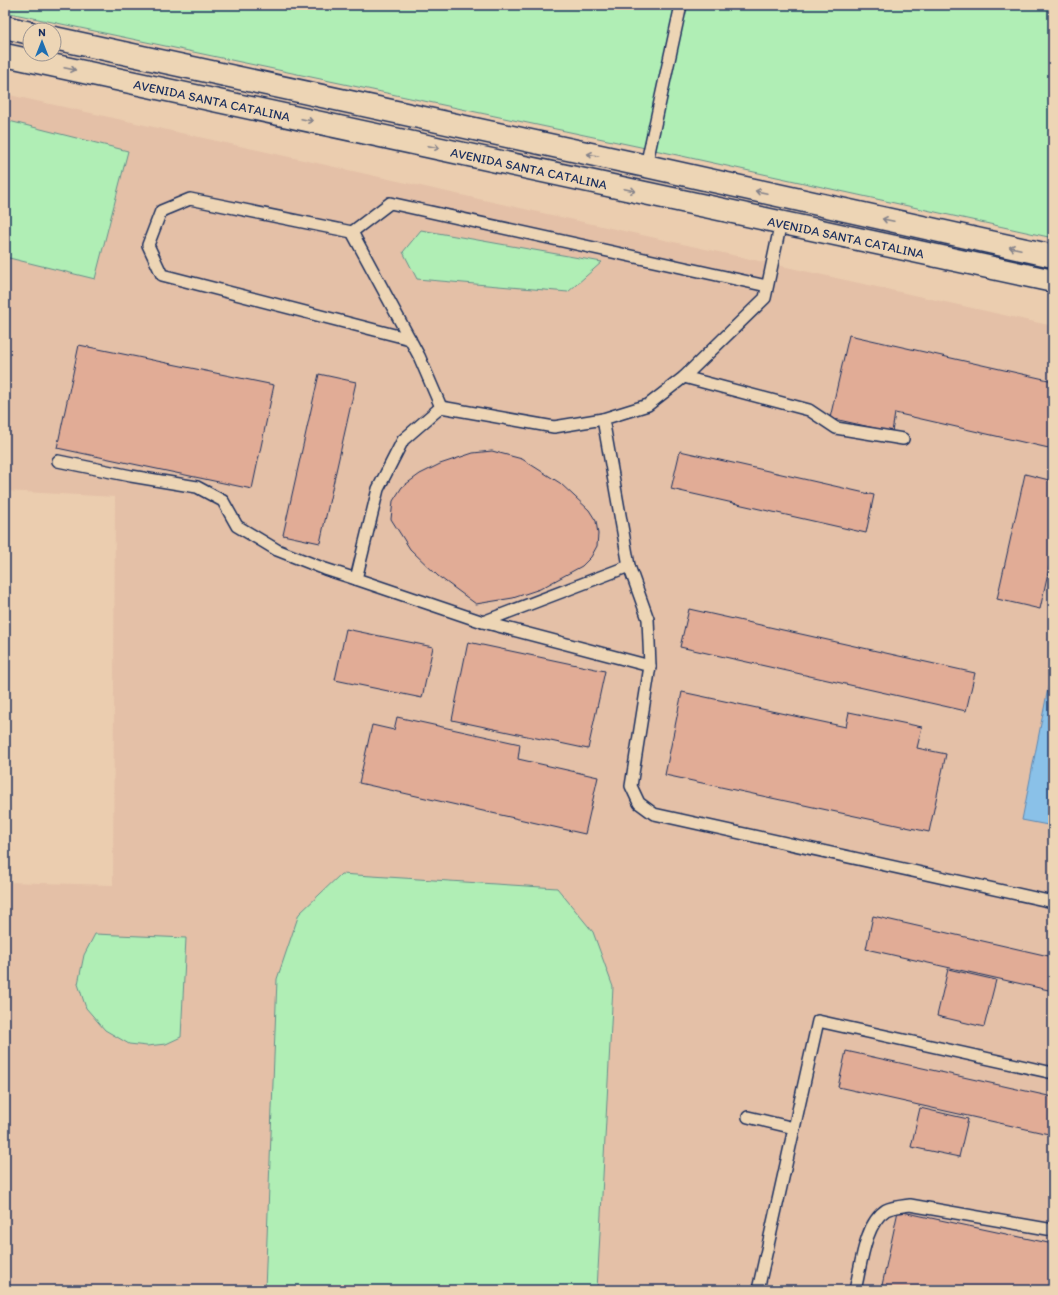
<svg xmlns="http://www.w3.org/2000/svg" width="1058" height="1295" font-family="Itim,sans-serif">
<rect width="100%" height="100%" fill="#ebcdaf"/>
<filter id="ink" filterUnits="userSpaceOnUse"><feTurbulence type="fractalNoise" baseFrequency=".025" numOctaves="2"/><feDisplacementMap in="SourceGraphic" scale="8" xChannelSelector="R" yChannelSelector="G"/><feConvolveMatrix kernelMatrix="1 2 1 2 8 2 1 2 1" color-interpolation-filters="sRGB"/></filter>
<g filter="url(#ink)">
<!-- built -->
<polygon fill="#e4c0a7" points="5,94 1053,326 1053,1290 5,1290 5,882 113,885 115,497 5,491"/>
<!-- green -->
<g fill="#b0eeb5" stroke="#668e8a">
<polygon points="5,5 1053,5 1053,238 650,149 5,12"/>
<polygon points="5,120 128,151 95,279 5,257"/>
<polygon points="421,230 602,262 568,292 417,279 403,252"/>
<polygon points="341,874 557,888 593,932 613,987 597,1290 265,1290 277,979 299,914"/>
<polygon points="95,934 186,938 181,1037 166,1044 147,1046 129,1044 105,1030 86,1008 78,984 84,955"/>
</g>
<!-- water -->
<polygon fill="#8ac1e8" stroke="#5e87b1" points="1053,663 1053,826 1022,820"/>
<!-- building -->
<g fill="#e1ac96" stroke="#1b2f5e">
<polygon points="849,335 1053,381 1053,449 895,413 892,432 830,418"/>
<polygon points="79,345 274,385 252,489 57,448"/>
<polygon points="319,374 356,382 320,543 283,535"/>
<polygon points="492,451 522,459 560,483 589,510 596,521 598,534 597,546 591,557 582,566 540,589 513,598 476,604 438,576 410,549 391,519 393,501 402,487 420,474 440,464 473,453"/>
<polygon points="680,451 874,495 866,533 671,489"/>
<polygon points="1025,474 1053,481 1053,550 1040,609 997,599"/>
<polygon points="689,609 975,673 966,711 680,647"/>
<polygon points="346,629 433,647 422,698 335,680"/>
<polygon points="468,642 605,671 588,749 452,720"/>
<polygon points="682,692 846,727 849,712 922,727 917,748 946,754 929,832 665,775"/>
<polygon points="397,717 520,744 518,759 598,777 585,834 359,783 372,725 394,730"/>
<polygon points="873,916 1053,957 1053,991 866,949"/>
<polygon points="948,969 996,980 984,1027 937,1016"/>
<polygon points="846,1051 1053,1097 1053,1135 838,1087"/>
<polygon points="920,1108 968,1119 959,1157 911,1147"/>
<polygon points="898,1211 1053,1244 1053,1290 881,1290"/>
</g>
<g fill="none" stroke-linecap="round" stroke-linejoin="round">
<defs>
<g id="lane">
<polyline points="646,166 681,5"/>
<polyline points="352,232 190,199 161,211 148,245 162,275 410,339"/>
<polyline points="767,286 390,203 352,232 419,356 441,407 554,427 603,419 648,405 684,377 765,298 781,222"/>
<polyline points="684,377 809,410 836,428 903,439"/>
<polyline points="441,407 403,440 378,489 356,579 483,622 650,666"/>
<polyline points="603,419 629,566 648,619 650,666 631,786 639,803 654,814 1053,902"/>
<polyline points="58,461 131,476 197,487 223,501 237,526 277,550 325,569 356,579"/>
<polyline points="483,622 629,566"/>
<polyline points="748,1117 794,1128"/>
<polyline points="758,1290 818,1021 1053,1073"/>
<path d="M855,1290C861,1267 864,1224 886,1210C892,1207 903,1206 910,1205L1053,1230"/>
</g>
<g id="primary">
<polyline points="5,27 30,33"/>
<polyline points="54,38 646,166 1053,256"/>
<polyline points="5,55 1053,281"/>
</g>
</defs>
<!-- lane casing -->
<use href="#lane" stroke="#1b2f5e" stroke-width="14"/>
<!-- primary casing -->
<use href="#primary" stroke="#1b2f5e" stroke-width="25"/>
<!-- lane -->
<use href="#lane" stroke="#edd5b5" stroke-width="11"/>
<!-- primary -->
<use href="#primary" stroke="#edd5b5" stroke-width="22"/>
</g>
<!-- one-way arrows -->
<defs><path id="oneway-shaft" d="M-6 0H5M1.5-3L5.5 0L1.5 3" fill="none" stroke-width="1.6" stroke-linecap="round" stroke-linejoin="round"/></defs>
<g stroke="#84828a">
<use href="#oneway-shaft" transform="translate(70 69) rotate(12)"/>
<use href="#oneway-shaft" transform="translate(307 120) rotate(12)"/>
<use href="#oneway-shaft" transform="translate(434 147) rotate(12)"/>
<use href="#oneway-shaft" transform="translate(593 155) rotate(-168)"/>
<use href="#oneway-shaft" transform="translate(630 190) rotate(12)"/>
<use href="#oneway-shaft" transform="translate(761 192) rotate(-168)"/>
<use href="#oneway-shaft" transform="translate(888 220) rotate(-168)"/>
<use href="#oneway-shaft" transform="translate(1015 248) rotate(-168)"/>
</g>
</g>
<g text-anchor="middle" stroke-width="4" stroke-linejoin="round" paint-order="stroke">
<!-- street labels -->
<g font-size="13" fill="#1b2f5e" stroke="#edd5b5">
<text transform="translate(212 100) rotate(12)" y="5">AVENIDA SANTA CATALINA</text>
<text transform="translate(529 168) rotate(12)" y="5">AVENIDA SANTA CATALINA</text>
<text transform="translate(846 237) rotate(12)" y="5">AVENIDA SANTA CATALINA</text>
</g>
</g>
<!-- margin -->
<rect width="1058" height="1295" fill="none" stroke="#edd5b5" stroke-width="20"/>
<rect x="10" y="10" width="1038" height="1275" fill="none" stroke="#1b2f5e" stroke-width="1.5" filter="url(#ink)"/>
<!-- north arrow -->
<g transform="translate(42 42)"><circle r="19" fill="#edd5b5" stroke="#999392"/>
<path d="M0-3L7 15L0 10L-7 15Z" fill="#1f6fb2"/>
<text y="-6" font-size="11" font-weight="bold" text-anchor="middle" fill="#1b2f5e">N</text>
</g>
</svg>
